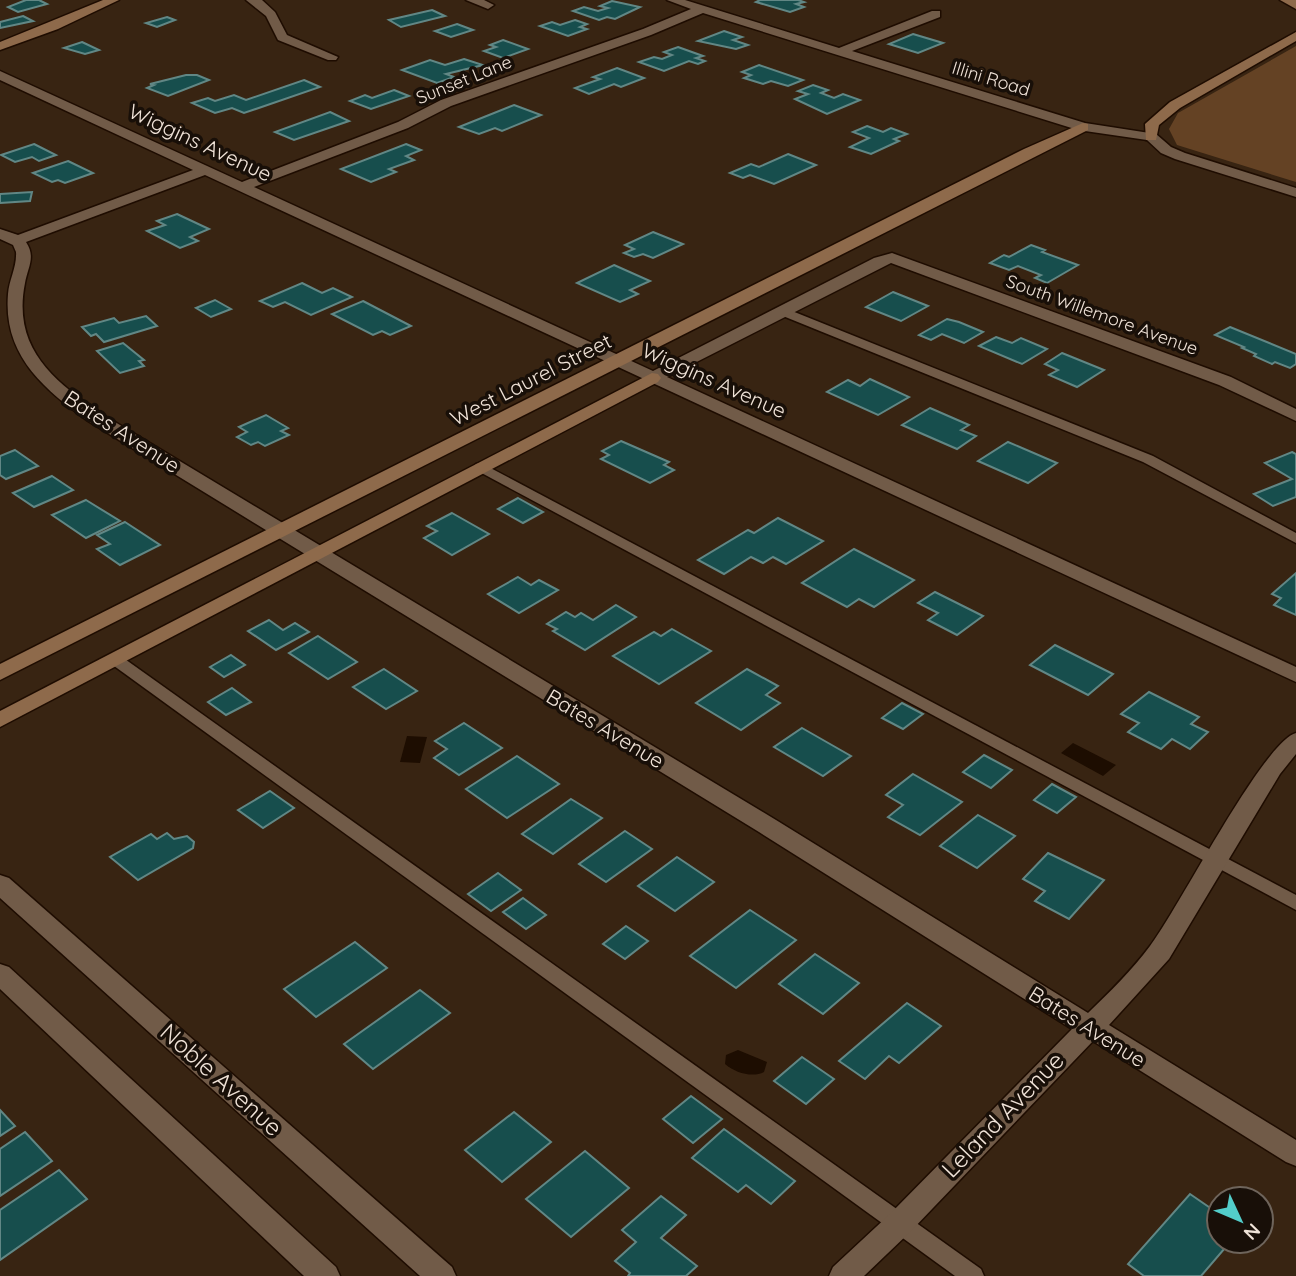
<svg xmlns="http://www.w3.org/2000/svg" width="1296" height="1276" font-family="Quicksand,sans-serif">
<rect width="100%" height="100%" fill="#382412"/>
<!-- green -->
<polygon fill="#644224" points="1296,46 1296,182 1177,145 1169,129 1178,113"/>
<!-- water -->
<g fill="#1d0d01">
<polygon points="407,736 427,737 420,763 400,762"/>
<polygon points="1073,743 1116,765 1103,776 1061,753"/>
<path d="M738,1050L767,1062L764,1072C753,1078 735,1073 725,1064L726,1055Z"/>
</g>
<!-- building -->
<g fill="#174e4d" stroke="#618785" stroke-width="2">
<polygon points="39,0 47,4 18,12 8,7 26,0"/>
<polygon points="760,0 798,0 804,2 796,4 804,7 790,12 756,2"/>
<polygon points="612,1 640,7 615,19 607,17 599,20 573,11 584,7 598,11 608,8 600,6"/>
<polygon points="432,10 445,16 401,27 389,20"/>
<polygon points="23,16 33,21 0,28 0,22"/>
<polygon points="167,17 175,20 157,27 146,23"/>
<polygon points="575,20 587,24 580,27 587,29 568,36 540,26 552,22 560,25"/>
<polygon points="457,24 473,30 451,37 435,31"/>
<polygon points="724,31 742,37 733,40 748,45 736,49 698,41"/>
<polygon points="913,34 943,43 918,53 889,44"/>
<polygon points="503,40 528,49 503,58 484,51 496,47 490,45"/>
<polygon points="82,42 99,50 85,54 64,48"/>
<polygon points="678,47 703,56 696,58 705,61 698,64 689,61 664,71 639,62 654,57 662,59 672,55 664,52"/>
<polygon points="464,59 483,65 446,74 454,77 437,83 402,70 430,60 445,65"/>
<polygon points="759,65 803,80 788,86 771,81 763,84 744,78 751,75 742,72"/>
<polygon points="617,68 644,78 621,87 614,84 589,94 575,88 600,79 593,77"/>
<polygon points="186,75 197,75 209,80 168,96 147,88 154,85 150,84"/>
<polygon points="304,80 320,87 244,113 232,108 215,113 192,103 208,98 215,101 234,95 246,100"/>
<polygon points="813,85 828,90 821,93 834,98 843,94 860,100 827,114 795,99 808,94 798,91"/>
<polygon points="394,90 409,96 371,109 350,101 365,95 372,98"/>
<polygon points="514,105 541,115 502,131 495,128 479,134 459,127"/>
<polygon points="330,112 349,121 294,140 275,132"/>
<polygon points="867,126 883,132 891,128 907,134 894,139 899,141 871,154 850,147 869,138 853,132"/>
<polygon points="34,144 56,155 39,161 32,157 15,162 1,155"/>
<polygon points="406,144 421,150 406,156 414,160 389,169 396,172 371,182 341,169"/>
<polygon points="788,154 816,165 774,184 750,175 743,178 730,173 751,164 759,167"/>
<polygon points="68,161 93,173 65,183 58,180 52,182 33,173"/>
<polygon points="32,192 30,201 0,203 0,194"/>
<polygon points="177,214 209,229 190,237 198,241 180,248 147,231 165,225 157,221"/>
<polygon points="653,232 683,244 653,258 643,254 634,257 624,253 634,249 625,245"/>
<polygon points="1031,245 1045,250 1042,252 1078,265 1047,283 1035,278 1041,275 1018,266 1009,270 990,263 1004,255 1009,257"/>
<polygon points="614,265 650,281 630,290 638,294 620,302 577,283"/>
<polygon points="302,283 322,293 333,288 352,297 311,315 285,302 273,307 260,301"/>
<polygon points="893,292 928,306 901,321 866,307"/>
<polygon points="215,300 231,309 211,317 196,308"/>
<polygon points="363,301 411,326 390,335 382,331 373,335 332,314"/>
<polygon points="146,316 157,326 104,342 96,334 91,336 82,327 114,318 119,323"/>
<polygon points="947,319 959,322 983,332 964,343 942,334 931,340 919,335"/>
<polygon points="1230,327 1296,354 1296,364 1290,368 1275,362 1272,364 1254,356 1256,354 1242,348 1244,347 1215,335"/>
<polygon points="996,337 1012,343 1021,338 1047,349 1022,364 979,346"/>
<polygon points="123,343 144,360 139,361 144,366 120,373 97,351"/>
<polygon points="1062,353 1104,370 1077,387 1049,375 1058,370 1045,364"/>
<polygon points="870,379 909,397 878,415 827,392 848,380 860,386"/>
<polygon points="930,408 969,425 961,430 976,436 957,449 902,425"/>
<polygon points="266,415 288,428 281,431 289,435 265,446 258,442 251,445 237,437 247,432 239,427"/>
<polygon points="621,441 669,462 664,465 674,470 650,483 601,459 609,455 602,451"/>
<polygon points="1008,442 1057,463 1028,483 978,461"/>
<polygon points="15,450 38,466 6,479 0,475 0,456"/>
<polygon points="1292,452 1296,454 1296,497 1273,506 1254,494 1292,479 1265,463"/>
<polygon points="52,476 73,490 34,507 13,493"/>
<polygon points="518,498 543,512 523,523 498,509"/>
<polygon points="86,500 120,521 86,538 52,515"/>
<polygon points="452,513 489,534 452,555 424,538 437,531 427,526"/>
<polygon points="778,518 823,541 786,564 773,557 763,563 751,557 724,574 698,560 748,530 754,533"/>
<polygon points="125,522 160,545 120,565 97,549 110,544 97,535"/>
<polygon points="854,549 914,580 874,607 859,599 847,607 802,583"/>
<polygon points="1296,573 1296,615 1274,605 1281,598 1272,594"/>
<polygon points="518,577 531,585 539,580 558,590 519,613 488,594"/>
<polygon points="935,592 983,616 957,635 928,620 938,613 918,603"/>
<polygon points="616,605 636,617 585,650 553,631 557,629 547,624 566,612 575,617 581,613 593,620"/>
<polygon points="269,620 283,630 295,623 309,632 276,650 248,631"/>
<polygon points="672,629 711,651 659,684 613,656 654,632 661,636"/>
<polygon points="318,636 357,662 328,679 289,653"/>
<polygon points="1055,645 1113,674 1088,695 1030,665"/>
<polygon points="231,655 245,665 224,677 210,667"/>
<polygon points="384,669 417,691 386,709 353,687"/>
<polygon points="747,669 778,686 766,695 780,703 741,730 696,703"/>
<polygon points="232,688 251,702 226,715 208,702"/>
<polygon points="1149,692 1199,717 1191,724 1208,732 1190,749 1172,739 1161,749 1128,732 1139,723 1121,714"/>
<polygon points="902,703 923,714 903,729 882,718"/>
<polygon points="464,723 502,748 459,775 434,758 447,749 435,741"/>
<polygon points="802,728 851,756 823,776 774,747"/>
<polygon points="984,755 1012,770 991,788 963,772"/>
<polygon points="517,756 559,784 507,818 466,789"/>
<polygon points="913,774 962,802 920,835 888,817 903,805 886,795"/>
<polygon points="1052,784 1076,797 1057,813 1034,800"/>
<polygon points="270,791 294,808 263,828 238,810"/>
<polygon points="571,799 602,818 553,854 522,834"/>
<polygon points="978,815 1015,836 977,868 940,846"/>
<polygon points="625,831 652,849 606,882 579,864"/>
<polygon points="167,833 174,839 187,836 194,842 193,848 138,880 110,857 151,834 157,839"/>
<polygon points="1048,853 1104,880 1069,919 1035,901 1045,891 1023,879"/>
<polygon points="677,857 714,882 675,911 638,886"/>
<polygon points="498,873 521,890 491,911 468,894"/>
<polygon points="523,898 546,915 526,929 503,912"/>
<polygon points="750,910 796,940 736,988 690,956"/>
<polygon points="626,926 648,941 625,959 603,944"/>
<polygon points="355,942 387,968 316,1017 284,989"/>
<polygon points="815,954 859,983 823,1014 779,984"/>
<polygon points="420,990 450,1013 373,1069 344,1044"/>
<polygon points="907,1003 941,1026 899,1063 889,1056 865,1079 839,1061"/>
<polygon points="802,1057 834,1079 806,1104 774,1081"/>
<polygon points="691,1096 722,1119 693,1143 663,1119"/>
<polygon points="0,1110 15,1126 0,1136"/>
<polygon points="514,1112 551,1142 502,1182 465,1150"/>
<polygon points="724,1129 795,1181 771,1204 746,1185 738,1192 692,1158"/>
<polygon points="25,1132 52,1161 0,1196 0,1149"/>
<polygon points="585,1151 629,1188 571,1237 526,1199"/>
<polygon points="59,1170 87,1199 0,1260 0,1210"/>
<polygon points="1190,1194 1219,1214 1219,1241 1231,1241 1201,1276 1144,1276 1128,1264"/>
<polygon points="661,1196 686,1215 661,1238 697,1266 686,1276 628,1276 630,1273 615,1261 636,1242 622,1230"/>
</g>
<g fill="none" stroke-linecap="round" stroke-linejoin="round">
<defs>
<g id="lane">
<polygon points="782,307 1153,456 1296,533 1296,543 1143,462 778,314 778,308"/>
<polygon points="481,463 1296,895 1296,910 476,470 474,467 476,464"/>
<polygon points="116,655 122,657 981,1269 984,1276 955,1276 110,663 108,660 110,657"/>
</g>
<g id="street">
<polygon points="246,0 262,0 275,12 287,35 338,57 336,60 328,60 278,40 266,16"/>
<polygon points="466,0 484,0 494,5 488,9"/>
<path d="M667,0H685L839,48L932,11H940V17L852,51L1085,123L1156,134L1171,147L1185,153L1296,188V197L1175,159L1161,153L1147,140L1078,130L703,13L651,35L451,106L408,128L254,187L653,371L874,258L892,253L1231,377L1296,409V421L1219,385L891,263L667,377L1296,667V682L205,175L26,242C36,257 28,267 25,283C12,348 53,380 100,413L776,820L1088,1013C1110,992 1132,970 1150,946C1178,910 1263,742 1296,733V754L1280,774L1169,959L1109,1025L1296,1140V1166L1286,1162L1093,1041L910,1232L864,1276H829L833,1267L890,1214L1072,1029L759,832L88,421C43,388 3,355 8,294C9,280 17,267 16,252L13,245L0,239V229L18,235L193,170L0,80V71L242,182L398,122L441,100L643,29L691,9Z"/>
<polygon points="0,875 9,878 452,1267 456,1276 420,1276 0,898"/>
<polygon points="0,964 9,967 336,1267 340,1276 304,1276 0,989"/>
</g>
<g id="secondary">
<polygon points="103,0 119,0 58,29 0,50 0,42"/>
<polygon points="1280,0 1296,0 1296,9"/>
<polygon points="1296,32 1296,41 1180,108 1159,125 1156,140 1146,140 1145,124 1170,102"/>
<polygon points="1083,123 1088,124 1088,130 0,680 0,664 1024,149"/>
<polygon points="652,373 658,374 661,378 658,382 0,727 0,711"/>
</g>
</defs>
<!-- lane casing -->
<use href="#lane" stroke="#1e0c00" stroke-width="3"/>
<!-- street casing -->
<use href="#street" stroke="#1e0c00" stroke-width="3"/>
<!-- secondary casing -->
<use href="#secondary" stroke="#1e0c00" stroke-width="3"/>
<!-- lane -->
<use href="#lane" fill="#715b48" fill-rule="evenodd"/>
<!-- street -->
<use href="#street" fill="#715b48" fill-rule="evenodd"/>
<!-- secondary -->
<use href="#secondary" fill="#8e6a4b" fill-rule="evenodd"/>
</g>
<g text-anchor="middle" stroke-width="7" stroke-linejoin="round" paint-order="stroke">
<!-- far-street labels -->
<g font-size="18" fill="#f0e3d8" stroke="#180f08">
<text transform="translate(991 79) rotate(17)" y="6">Illini Road</text>
<text transform="translate(464 80) rotate(-22)" y="6">Sunset Lane</text>
<text transform="translate(1102 315) rotate(20)" y="6">South Willemore Avenue</text>
</g>
<!-- street labels -->
<g font-size="21" fill="#f0e3d8" stroke="#180f08">
<text transform="translate(200 143) rotate(25)" y="7">Wiggins Avenue</text>
<text transform="translate(531 380) rotate(-27)" y="7">West Laurel Street</text>
<text transform="translate(714 381) rotate(24)" y="7">Wiggins Avenue</text>
<text transform="translate(122 432) rotate(33)" y="7">Bates Avenue</text>
<text transform="translate(605 729) rotate(31)" y="7">Bates Avenue</text>
<text transform="translate(1087 1027) rotate(32)" y="7">Bates Avenue</text>
</g>
<!-- near-street labels -->
<g font-size="24" fill="#f0e3d8" stroke="#180f08">
<text transform="translate(221 1080) rotate(42)" y="8">Noble Avenue</text>
<text transform="translate(1003 1115) rotate(-46)" y="8">Leland Avenue</text>
</g>
</g>
<!-- north arrow -->
<g transform="translate(1240 1220) rotate(134)"><circle r="33" fill="#180f08" stroke="#6e645b" stroke-width="2"/>
<path d="M0-5L12 26L0 18L-12 26Z" fill="#53cdca"/>
<text y="-10" font-size="19" font-weight="bold" text-anchor="middle" fill="#f0e3d8">N</text>
</g>
</svg>
